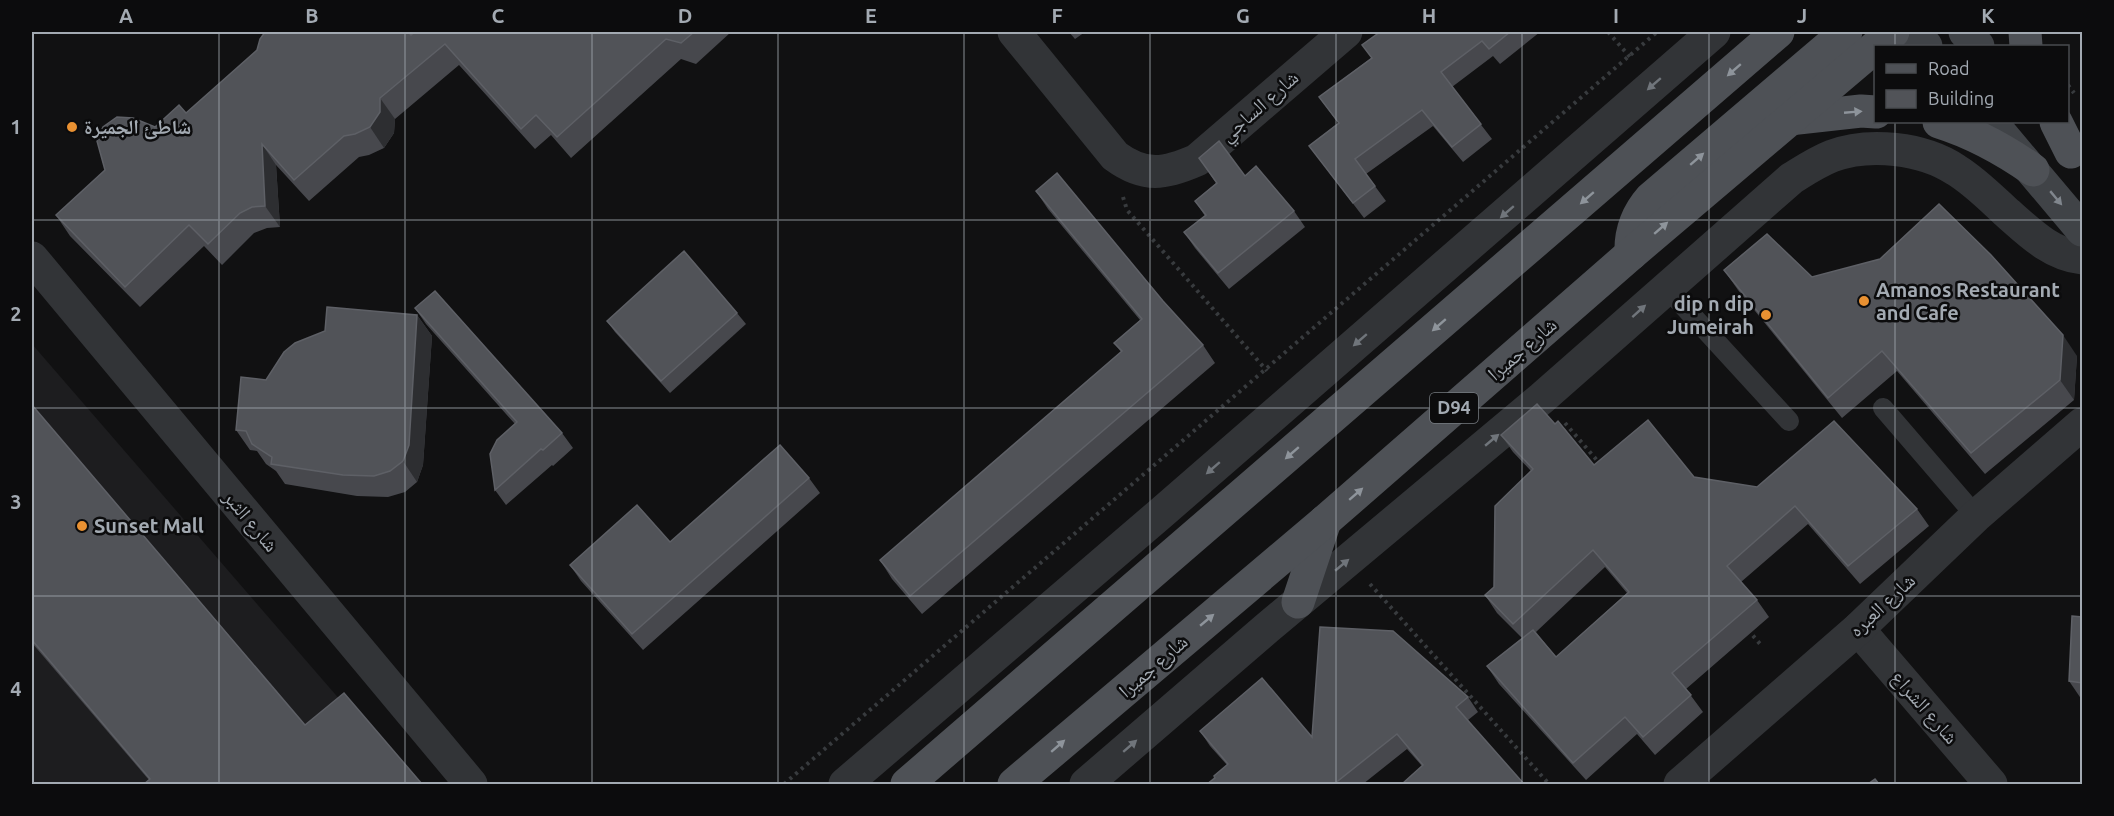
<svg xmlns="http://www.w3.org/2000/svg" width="2114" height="816" font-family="Ubuntu,'Noto Naskh Arabic',sans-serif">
<rect width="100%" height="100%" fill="#111112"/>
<!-- built -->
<polygon fill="#1d1d1f" points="32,344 413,784 32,784"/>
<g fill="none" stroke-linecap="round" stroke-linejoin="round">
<!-- path -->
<g stroke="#383b3e" stroke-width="4" stroke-dasharray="3 4.5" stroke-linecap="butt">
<polyline points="1608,32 1630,57"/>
<polyline points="2068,85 2074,93"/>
<polyline points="1123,197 1127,210 1267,371"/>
<polyline points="1565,423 1601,465"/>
<polyline points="1370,584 1549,784"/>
<polyline points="1748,630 1761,645"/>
<polyline points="784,784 1657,32"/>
</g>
<!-- lane -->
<g stroke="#323437" stroke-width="20">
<polyline points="1666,287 1789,421"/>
<polyline points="1883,408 1976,516"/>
</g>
<!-- street -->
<g stroke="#323437" stroke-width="33">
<path d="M1014,32L1115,156C1145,178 1165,174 1197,160L1346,32"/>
<polyline points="32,258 471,784"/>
<polyline points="1858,629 1991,784"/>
<polyline points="845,784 1160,514 1714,32"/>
<path d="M1086,784L1267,628L1542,398L1792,178C1805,170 1817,162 1832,156C1869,142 1923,148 1956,170C1974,181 1990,197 2005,211C2029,232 2050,254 2082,258"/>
<polyline points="1680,784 1858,629 1976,516 2082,424"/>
</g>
<!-- secondary -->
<g stroke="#404347" stroke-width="33">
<polyline points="1913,32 1926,46"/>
<polyline points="1965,32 1978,46"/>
<polyline points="1991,122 2082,230"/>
</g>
<!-- primary -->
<g stroke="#4e5156" stroke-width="33">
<polyline points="2025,32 2026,46"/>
<polyline points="1789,119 1861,111 1876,112"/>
<path d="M1939,122C1974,133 2003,149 2033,170"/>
<polyline points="2056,122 2071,152"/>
<path d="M1631,254C1630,232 1636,215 1651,198L1846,32"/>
<polyline points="1298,602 1325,521"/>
<polyline points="907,784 1778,32"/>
<polyline points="1014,784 1325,521 1631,254 1893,32"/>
</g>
</g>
<!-- wall -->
<g fill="#47484d" fill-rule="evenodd">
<polygon points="415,32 731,32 696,64 681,59 571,158 551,135 535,149 459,65 395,119 394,133 384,148 369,155 359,157 309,201 276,165 280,227 267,228 254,233 222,265 204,246 140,307 70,236 56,215 155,127 186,113 411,35"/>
<polygon points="1069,32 1085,32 1075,39"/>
<polygon points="1380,32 1540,32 1500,64 1493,56 1452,87 1492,139 1463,162 1433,126 1366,174 1386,201 1364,218 1309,146 1338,123 1319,97 1371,58"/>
<polygon points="1199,158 1245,176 1294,211 1305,227 1229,289 1195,248 1184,232 1205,216 1195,201 1216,183"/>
<polygon points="1036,191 1163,301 1203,345 1215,363 922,614 892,579 880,560 1121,352 1114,343 1140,320 1048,209"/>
<polygon points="1724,270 1812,277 2077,356 2074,400 1985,474 1897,371 1842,418 1738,290"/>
<polygon points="415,308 562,433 573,448 553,466 552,465 506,505 495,490 515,424 426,324"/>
<polygon points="737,313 746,324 670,393 615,332 607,321"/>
<polygon points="417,315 432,336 423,465 417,482 405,492 388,497 357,496 285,484 276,471 266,464 257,451 250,450 236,430 266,380"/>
<polygon points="32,405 305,725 149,780 32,643"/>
<path d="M1555,424L1594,465L1694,477L1757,487L1917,509L1929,526L1860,584L1808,524L1741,582L1757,600L1769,617L1686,689L1703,712L1655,755L1637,734L1586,780L1499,684L1487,666L1522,638L1497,613L1485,595L1494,587L1531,471L1513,452L1501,435ZM1605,567L1627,593L1556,657L1536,632Z"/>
<polygon points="809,478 820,493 643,650 581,581 570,565 670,542"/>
<polygon points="2082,617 2082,700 2069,681"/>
<polygon points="1468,697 1478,712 1468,720 1422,766 1407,749 1363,784 1207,784 1227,765 1210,746 1200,731 1312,737"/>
</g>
<!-- shaded-wall -->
<g fill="#2d2e31">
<polygon points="380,98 395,119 394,133 384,148 370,127"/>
<polygon points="262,144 276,165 280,227 265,206"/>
<polygon points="417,315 432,336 423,465 417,482 403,461"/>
<polygon points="2063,335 2077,356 2074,400 2060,380"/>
</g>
<!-- building -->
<g fill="#515358" stroke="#5e6066" stroke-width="1.5">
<polygon points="265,32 408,32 411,35 415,32 694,32 681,43 666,39 557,137 536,115 521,129 445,44 380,98 380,112 370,127 355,134 344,136 294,180 262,144 265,206 252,207 240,213 208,244 189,225 125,287 56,215 105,170 97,141 103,127 117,117 133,118 155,127 179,105 186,113 257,50 260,39"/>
<polygon points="1380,32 1510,32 1489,49 1482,41 1441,72 1481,124 1452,147 1422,110 1355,159 1375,186 1353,203 1309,146 1339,123 1319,97 1372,58 1362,45"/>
<polygon points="1219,141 1245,176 1256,166 1294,211 1218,273 1184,232 1206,215 1195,201 1217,183 1199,158"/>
<polygon points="1057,173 1163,301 1203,345 910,596 880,560 1122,351 1114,343 1142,319 1036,191"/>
<polygon points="1939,204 1991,255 2063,335 2060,380 1971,453 1882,351 1828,398 1724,270 1767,234 1812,277 1880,259"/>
<polygon points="684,251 737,313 661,381 607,321"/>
<polygon points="435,291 562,433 543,450 541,449 495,490 490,454 497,440 517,422 415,308"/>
<polygon points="327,307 417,315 409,445 403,461 390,471 374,476 343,475 271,464 272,457 252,444 246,431 236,430 241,377 266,380 284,352 295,343 325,331"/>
<polygon points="1537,404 1555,424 1558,421 1594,465 1648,420 1694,477 1757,487 1834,421 1917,509 1848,566 1795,506 1727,566 1757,600 1672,673 1691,695 1643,737 1625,717 1573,763 1487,666 1533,630 1556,657 1629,592 1593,550 1513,624 1485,595 1494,587 1495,506 1533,469 1501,435"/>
<polygon points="32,405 305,725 344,693 422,784 144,784 150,779 32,640"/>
<polygon points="780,445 809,478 632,634 570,565 637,505 670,542"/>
<polygon points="2072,616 2082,617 2082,683 2069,681"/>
<polygon points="1320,627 1393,631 1468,697 1456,707 1524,784 1402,784 1423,765 1397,734 1334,784 1207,784 1215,778 1214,776 1228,764 1200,731 1262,678 1312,737"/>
<polygon points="1875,779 1879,784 1868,784"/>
</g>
<!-- one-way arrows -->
<defs><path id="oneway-solid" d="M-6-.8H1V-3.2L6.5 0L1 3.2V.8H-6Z" transform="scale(1.5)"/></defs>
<g fill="#8e949b">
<use href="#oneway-solid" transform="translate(1734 70) rotate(139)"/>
<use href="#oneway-solid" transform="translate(1853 112) rotate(-5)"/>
<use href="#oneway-solid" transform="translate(1697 159) rotate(-41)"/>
<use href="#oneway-solid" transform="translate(1587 198) rotate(139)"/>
<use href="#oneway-solid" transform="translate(1661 228) rotate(-41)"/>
<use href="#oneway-solid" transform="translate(1439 325) rotate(139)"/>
<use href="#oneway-solid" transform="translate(1292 453) rotate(139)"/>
<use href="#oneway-solid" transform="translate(1356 494) rotate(-41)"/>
<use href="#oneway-solid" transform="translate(1207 620) rotate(-40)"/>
<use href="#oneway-solid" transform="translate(1058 746) rotate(-41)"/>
</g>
<g fill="#70757b">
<use href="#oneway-solid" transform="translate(1654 84) rotate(139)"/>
<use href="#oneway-solid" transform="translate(1507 212) rotate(139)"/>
<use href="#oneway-solid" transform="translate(1639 311) rotate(-42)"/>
<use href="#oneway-solid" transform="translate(1360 340) rotate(139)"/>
<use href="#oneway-solid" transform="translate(1492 440) rotate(-40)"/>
<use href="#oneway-solid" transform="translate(1213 468) rotate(139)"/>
<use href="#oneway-solid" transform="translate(1342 565) rotate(-40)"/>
<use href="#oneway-solid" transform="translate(1130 746) rotate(-41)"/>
</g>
<use fill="#80868d" href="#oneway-solid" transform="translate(2056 198) rotate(50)"/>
<!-- grid -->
<path fill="none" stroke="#a3aab2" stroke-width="1.5" stroke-opacity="0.55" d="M219,32V784M405,32V784M592,32V784M778,32V784M964,32V784M1150,32V784M1336,32V784M1522,32V784M1709,32V784M1895,32V46M1895,122V784M32,220H2082M32,408H2082M32,596H2082"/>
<!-- markers -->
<g fill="#e99132" stroke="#0c0c0d" stroke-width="2">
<circle cx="72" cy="127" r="6"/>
<circle cx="1864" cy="301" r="6"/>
<circle cx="1766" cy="315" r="6"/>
<circle cx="82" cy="526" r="6"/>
</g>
<g text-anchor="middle" stroke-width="5" stroke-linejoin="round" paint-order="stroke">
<!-- shield labels -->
<rect fill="#0c0c0d" stroke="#767b80" stroke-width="1.5" x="1430" y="393" width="48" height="30" rx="4.5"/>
<g font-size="18" font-weight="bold" fill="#a3aab2">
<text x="1454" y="414">D94</text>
</g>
<!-- street labels -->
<g font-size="20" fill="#a3aab2" stroke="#0c0c0d">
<text transform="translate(1259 106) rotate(-41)" y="7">شارع الساجي</text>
<text transform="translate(1522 349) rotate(-41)" y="7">شارع جميرا</text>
<text transform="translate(251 521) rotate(50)" y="7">شارع الثبر</text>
<text transform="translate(1882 605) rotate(-43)" y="7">شارع العبره</text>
<text transform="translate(1153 666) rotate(-41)" y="7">شارع جميرا</text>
<text transform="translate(1925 707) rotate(49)" y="7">شارع الشراع</text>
</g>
<!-- poi labels -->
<g font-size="20" font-weight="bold" fill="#a3aab2" stroke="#0c0c0d" text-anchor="start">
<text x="84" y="134">شاطئ الجميرة</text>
<text x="1876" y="297">Amanos Restaurant<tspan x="1876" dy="23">and Cafe</tspan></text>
<text x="1754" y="311" text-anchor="end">dip n dip<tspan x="1754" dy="23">Jumeirah</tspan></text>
<text x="94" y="533">Sunset Mall</text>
</g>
</g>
<!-- border -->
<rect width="2114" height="816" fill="none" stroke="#0c0c0d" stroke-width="66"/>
<!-- legend -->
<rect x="1874" y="45" width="195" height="78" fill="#0c0c0d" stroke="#484b4f" stroke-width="1.5"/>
<rect x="1886" y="64" width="30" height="9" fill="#4e5156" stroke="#484b4f" stroke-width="1.5"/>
<text x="1928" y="75" font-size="18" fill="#a3aab2">Road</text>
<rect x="1886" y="90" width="30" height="18" fill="#515358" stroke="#484b4f" stroke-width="1.5"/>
<text x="1928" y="105" font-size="18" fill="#a3aab2">Building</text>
<rect x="33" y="33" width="2048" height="750" fill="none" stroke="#a3aab2" stroke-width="2"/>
<g font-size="20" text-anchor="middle" font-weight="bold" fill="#a3aab2">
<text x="126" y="23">A</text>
<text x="312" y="23">B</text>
<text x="498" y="23">C</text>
<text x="685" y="23">D</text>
<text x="871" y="23">E</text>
<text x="1057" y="23">F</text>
<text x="1243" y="23">G</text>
<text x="1429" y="23">H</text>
<text x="1616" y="23">I</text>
<text x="1802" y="23">J</text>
<text x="1988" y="23">K</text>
<text x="16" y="134">1</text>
<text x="16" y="321">2</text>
<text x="16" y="509">3</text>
<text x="16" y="696">4</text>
</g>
</svg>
